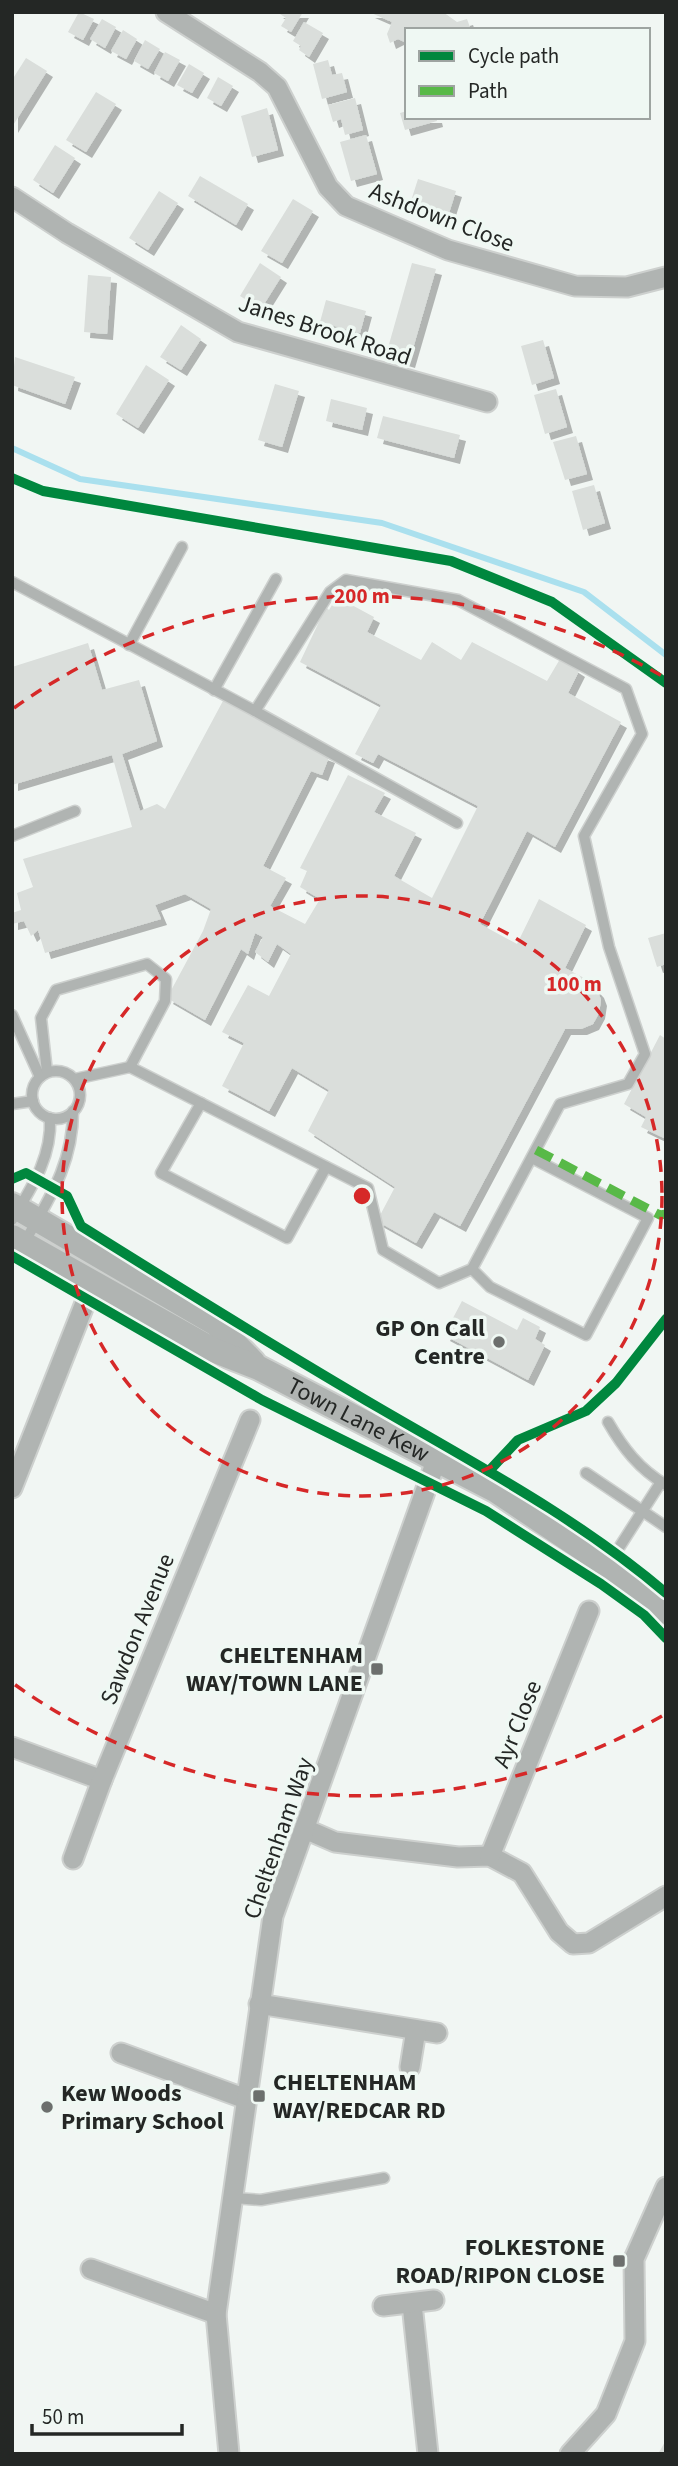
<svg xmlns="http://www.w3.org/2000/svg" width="678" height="2466" font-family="'Source Sans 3',sans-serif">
<defs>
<filter id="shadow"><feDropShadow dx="6" dy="6" stdDeviation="0" flood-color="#0004"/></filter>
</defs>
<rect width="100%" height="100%" fill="#f1f6f3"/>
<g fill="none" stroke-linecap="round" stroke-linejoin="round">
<!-- stream -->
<polyline stroke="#aae0ee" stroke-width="6" points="12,448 80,479 382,523 584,592 666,655"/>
</g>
<!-- building -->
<g fill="#dadedb" filter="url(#shadow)">
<polygon points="79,12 94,19 83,40 68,32"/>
<polygon points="277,12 303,12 291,32 281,26 286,18"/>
<polygon points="369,12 443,12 457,22 467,19 471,30 407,30 407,43 398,39 390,43 387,34 392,22"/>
<polygon points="102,19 116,27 105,48 90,39"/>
<polygon points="304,22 323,33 309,57 299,50 301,46 293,41"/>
<polygon points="123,30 137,39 126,59 111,51"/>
<polygon points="145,40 160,49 148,69 134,61"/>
<polygon points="165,52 180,60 168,81 154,73"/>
<polygon points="26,58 47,71 12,127 12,80"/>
<polygon points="328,60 332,75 342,73 347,92 322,99 313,64"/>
<polygon points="189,64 204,73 192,93 177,85"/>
<polygon points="218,77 233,86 221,106 207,98"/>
<polygon points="96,92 116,104 86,152 66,140"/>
<polygon points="355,98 363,130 345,135 341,119 333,122 328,105"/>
<polygon points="267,108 278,150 252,157 241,116"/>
<polygon points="407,111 407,117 436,117 437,121 405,130 400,113"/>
<polygon points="366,135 377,174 351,181 340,142"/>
<polygon points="55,145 75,158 53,193 33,180"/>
<polygon points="200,176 248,204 236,225 188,196"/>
<polygon points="418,179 456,191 448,216 410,204"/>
<polygon points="159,191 178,203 148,250 129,238"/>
<polygon points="293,199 313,211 282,263 261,251"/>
<polygon points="260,263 281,277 261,309 240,296"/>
<polygon points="412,263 436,269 409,362 386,355"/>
<polygon points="88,275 111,277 107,334 84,332"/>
<polygon points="326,300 366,311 360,333 320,322"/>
<polygon points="181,325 201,339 181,370 160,357"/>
<polygon points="543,340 554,378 532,385 521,346"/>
<polygon points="15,357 75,377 65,404 12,385"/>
<polygon points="146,365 169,380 138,428 116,414"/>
<polygon points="275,384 299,391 282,447 258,440"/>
<polygon points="556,389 567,427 545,434 534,395"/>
<polygon points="331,399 367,408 362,430 326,421"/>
<polygon points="383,416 460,435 454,458 377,438"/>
<polygon points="576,436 587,474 565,480 553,442"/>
<polygon points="594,485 605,523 583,530 572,491"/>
<polygon points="337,597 374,617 367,632 421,660 432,642 461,660 472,642 547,681 560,659 579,671 568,693 621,722 555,847 527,831 480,924 517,944 539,899 586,925 565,968 586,979 598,992 601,1000 599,1013 593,1024 581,1029 565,1029 460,1226 434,1212 416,1243 377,1221 395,1187 308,1131 329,1090 292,1068 269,1111 222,1086 244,1043 222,1032 248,985 269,996 291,954 277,944 268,962 255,952 263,937 255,933 248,954 241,949 205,1020 167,998 203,931 211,909 185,894 155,905 161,919 45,953 38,930 31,936 24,921 12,924 12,913 21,910 17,893 33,887 23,859 132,827 112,755 12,785 12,667 88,643 102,690 139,680 157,741 122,754 140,811 157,804 165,809 224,699 322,750 321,754 329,757 322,775 311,771 263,866 286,878 270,906 305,924 320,899 300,887 307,871 300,868 348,775 385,793 374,812 416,833 394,876 432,898 478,806 378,754 373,763 355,754 381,705 300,662 326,607 329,610"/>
<polygon points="666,933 666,964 657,967 648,938"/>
<polygon points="660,1035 666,1039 666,1139 641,1127 646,1117 624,1104"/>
<polygon points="462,1301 517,1330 523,1318 540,1327 535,1339 545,1345 528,1380 444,1335"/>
<polygon points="666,2440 666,2454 658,2454"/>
</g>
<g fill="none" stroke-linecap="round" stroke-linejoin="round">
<defs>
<g id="service">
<polyline points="12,582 255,711 330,592 346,580 458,600 626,689 642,734 584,836 609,947 645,1054 628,1084 560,1104 472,1269 439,1283 383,1250 368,1188 130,1067 75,1079"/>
<polyline points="129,645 182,547"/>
<polyline points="214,690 276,579"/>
<polyline points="255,711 457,823"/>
<polyline points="12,836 75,811"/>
<polyline points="12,1015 40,1077"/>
<circle cx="56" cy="1095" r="24"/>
<polyline points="47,1072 41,1018 56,990 147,964 166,979 165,1001 130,1067"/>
<polyline points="201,1103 161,1173 287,1238 326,1167"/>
<polyline points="12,1104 33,1101"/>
<path d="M12,1220C32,1187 52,1157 50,1118"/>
<path d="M24,1243C49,1199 73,1164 73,1111"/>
<polyline points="472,1269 490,1287 586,1335 648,1218 532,1158"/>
<path d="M608,1422C623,1448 639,1469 666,1485"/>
<polyline points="586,1473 666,1527"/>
<polyline points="608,1565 661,1482"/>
<polyline points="234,2198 261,2200 384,2178"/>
</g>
<g id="minor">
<polyline points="166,12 260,72 277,87 328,187 346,206 448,250 575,286 627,287 666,277"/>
<polyline points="12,197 67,233 238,332 487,402"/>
<polyline points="12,1488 87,1298"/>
<polyline points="12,1747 102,1780"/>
<polyline points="305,1829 335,1842 458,1857 490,1856 522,1873 559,1932 573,1944 589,1943 666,1896"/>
<polyline points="490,1856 589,1611"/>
<polyline points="73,1859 102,1780 250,1420"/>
<polyline points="259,2004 437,2033"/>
<polyline points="121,2053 246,2099"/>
<polyline points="410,2067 416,2030"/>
<polyline points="91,2269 216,2314"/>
<polyline points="412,2304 428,2454"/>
<polyline points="383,2306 434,2300"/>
<polyline points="229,2454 216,2314 273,1916 436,1461"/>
<polyline points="570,2454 606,2414 635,2341 634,2259 666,2187"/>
</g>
<g id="tertiary">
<polyline points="12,1205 216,1324 253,1362"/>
<path id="s1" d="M12,1237L213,1350L259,1368L495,1490L608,1566L666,1612"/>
</g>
</defs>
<!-- service casing -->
<use href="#service" stroke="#cdd0ce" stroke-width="13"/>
<!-- minor casing -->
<use href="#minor" stroke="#cdd0ce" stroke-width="23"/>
<!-- tertiary casing -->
<use href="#tertiary" stroke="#cdd0ce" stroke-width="28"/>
<!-- service -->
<use href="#service" stroke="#b0b4b2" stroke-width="10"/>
<!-- minor -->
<use href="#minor" stroke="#b0b4b2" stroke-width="19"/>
<!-- tertiary -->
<use href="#tertiary" stroke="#b0b4b2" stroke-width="24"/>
<!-- quiet -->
<polyline stroke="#58b947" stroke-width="9" stroke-dasharray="18 9" stroke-linecap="butt" points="536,1150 660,1215 666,1214"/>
<defs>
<g id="cycleway">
<polyline points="12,478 43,491 451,561 552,602 666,683"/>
<path d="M12,1179L26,1173L67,1196L81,1226C180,1288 280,1350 381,1409C479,1466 579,1519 666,1593"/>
<polyline points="12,1256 262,1400 486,1511 601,1584 644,1615 666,1638"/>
<polyline points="489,1471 518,1440 586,1411 616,1383 666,1319"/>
</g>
</defs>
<!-- cycleway casing -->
<use href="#cycleway" stroke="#eff8f3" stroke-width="15"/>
<!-- cycleway -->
<use href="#cycleway" stroke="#00873e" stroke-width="10"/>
</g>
<!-- distance rings -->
<g fill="none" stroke="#d62828" stroke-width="3.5" stroke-dasharray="12 9">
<circle cx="362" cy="1196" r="300"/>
<path d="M662 1716A600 600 0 0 1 14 1684M14 708A600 600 0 0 1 662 676"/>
</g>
<!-- markers -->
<g fill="#6c6f6d" stroke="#eff8f3" stroke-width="2.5">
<circle cx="499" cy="1342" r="7"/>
<rect x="370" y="1662" width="14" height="14" rx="3.5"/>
<rect x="252" y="2089" width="14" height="14" rx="3.5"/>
<circle cx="47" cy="2107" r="7"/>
<rect x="612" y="2254" width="14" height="14" rx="3.5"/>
</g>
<g text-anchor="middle" stroke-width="7" stroke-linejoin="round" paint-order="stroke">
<!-- street labels -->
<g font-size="24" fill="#242725" stroke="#eff8f3">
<text transform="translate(442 217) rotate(21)" y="8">Ashdown Close</text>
<text transform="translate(325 330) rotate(18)" y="8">Janes Brook Road</text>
<text dy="8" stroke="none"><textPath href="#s1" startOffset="392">Town Lane Kew</textPath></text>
<text transform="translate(137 1629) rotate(-68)" y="8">Sawdon Avenue</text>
<text transform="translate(517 1724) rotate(-68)" y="8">Ayr Close</text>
<text transform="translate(278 1838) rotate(-71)" y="8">Cheltenham Way</text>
</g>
<!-- poi labels -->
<g font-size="24" font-weight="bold" fill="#242725" stroke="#eff8f3" text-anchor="end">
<text x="485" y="1336">GP On Call<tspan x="485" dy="28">Centre</tspan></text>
<text x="363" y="1663">CHELTENHAM<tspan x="363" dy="28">WAY/TOWN LANE</tspan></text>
<text x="273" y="2090" text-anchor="start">CHELTENHAM<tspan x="273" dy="28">WAY/REDCAR RD</tspan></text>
<text x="61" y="2101" text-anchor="start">Kew Woods<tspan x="61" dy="28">Primary School</tspan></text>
<text x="605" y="2255">FOLKESTONE<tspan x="605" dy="28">ROAD/RIPON CLOSE</tspan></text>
</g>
</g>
<circle cx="362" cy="1196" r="10" fill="#d62828" stroke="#eff8f3" stroke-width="3.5"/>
<g font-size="21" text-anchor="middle" font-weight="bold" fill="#d62828" stroke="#eff8f3" stroke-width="7" stroke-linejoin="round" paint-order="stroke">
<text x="362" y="603">200 m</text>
<text x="574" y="991">100 m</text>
</g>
<!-- border -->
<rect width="678" height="2466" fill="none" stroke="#242725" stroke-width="28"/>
<!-- legend -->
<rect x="405" y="28" width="245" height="91" fill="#eff8f3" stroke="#9ea4a1" stroke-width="2"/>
<rect x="419" y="51" width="35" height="10" fill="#00873e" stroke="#9ea4a1" stroke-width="2"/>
<text x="468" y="63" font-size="21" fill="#242725">Cycle path</text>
<rect x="419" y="86" width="35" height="10" fill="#58b947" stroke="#9ea4a1" stroke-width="2"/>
<text x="468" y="98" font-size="21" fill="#242725">Path</text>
<!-- scale -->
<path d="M32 2424v10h150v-10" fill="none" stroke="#242725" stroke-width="3.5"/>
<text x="42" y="2424" font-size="21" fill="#242725" stroke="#eff8f3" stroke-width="5" paint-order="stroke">50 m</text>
</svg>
